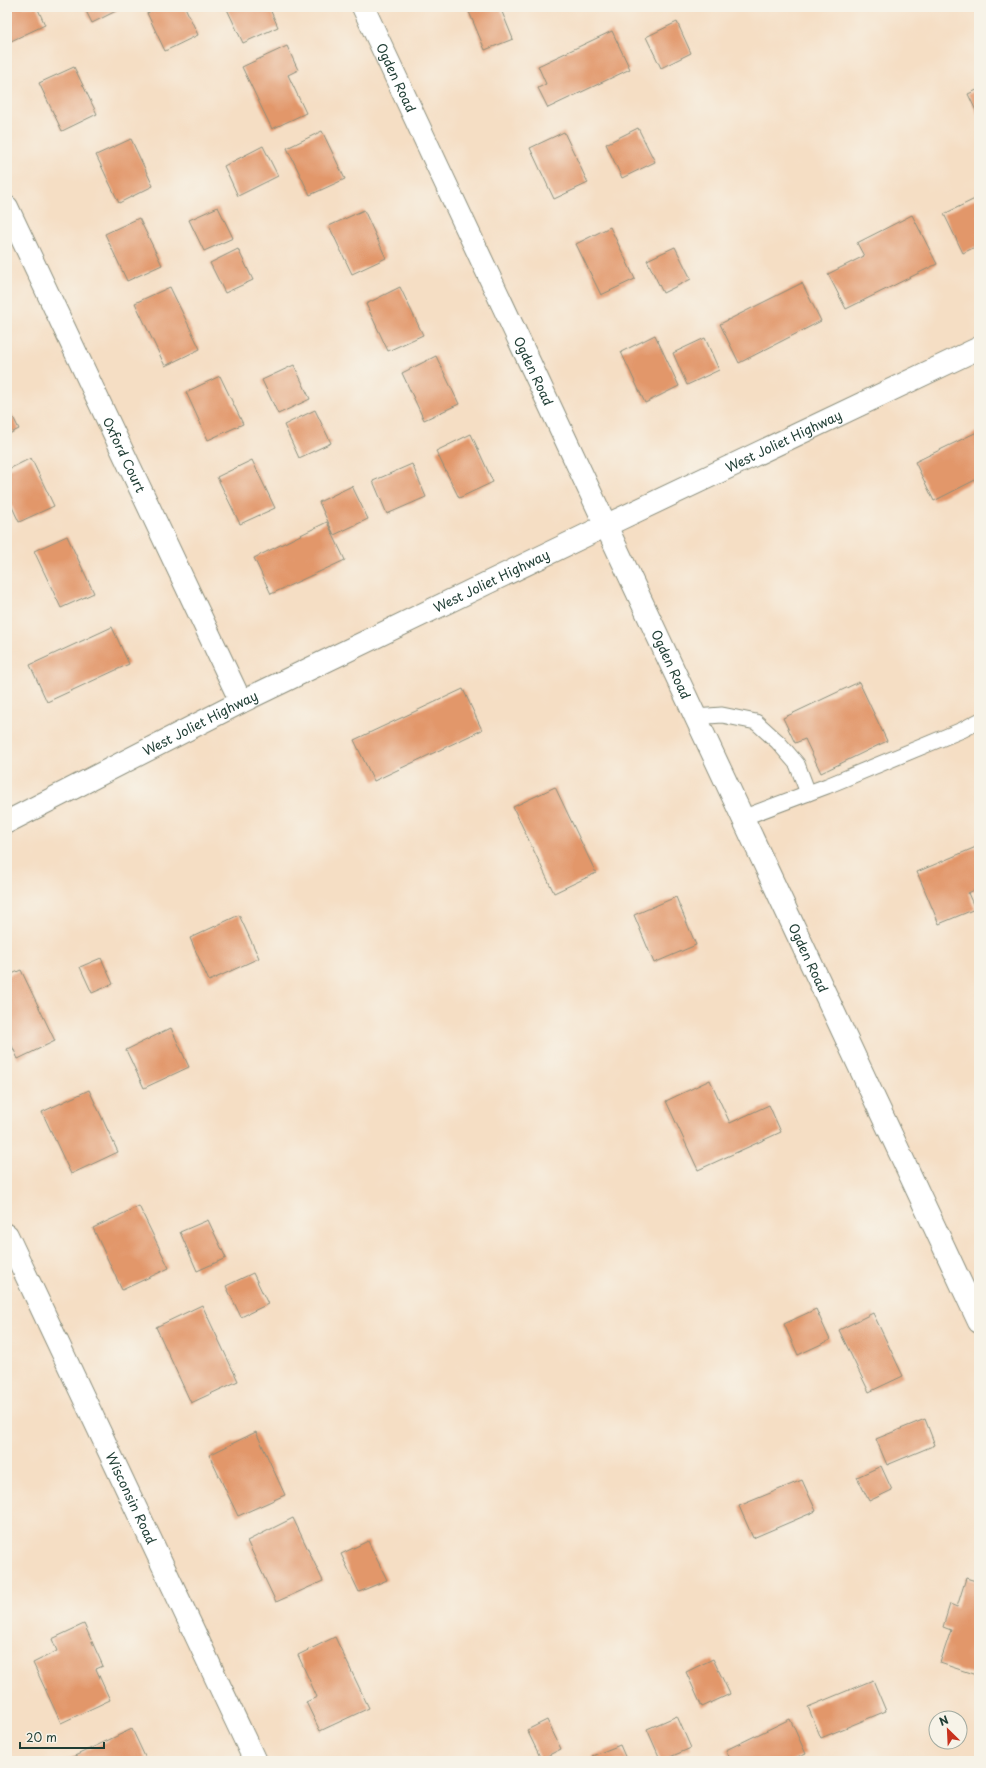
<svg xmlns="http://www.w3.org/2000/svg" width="986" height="1768" font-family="'Playpen Sans',sans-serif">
<rect width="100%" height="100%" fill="#f7f3e8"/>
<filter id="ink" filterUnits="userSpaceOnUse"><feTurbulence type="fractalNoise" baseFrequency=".025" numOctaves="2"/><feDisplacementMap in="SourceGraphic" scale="8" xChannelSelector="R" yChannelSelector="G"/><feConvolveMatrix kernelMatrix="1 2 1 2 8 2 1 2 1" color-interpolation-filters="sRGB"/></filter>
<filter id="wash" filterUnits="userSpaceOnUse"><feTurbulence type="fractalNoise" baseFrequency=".012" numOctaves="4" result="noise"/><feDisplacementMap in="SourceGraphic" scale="16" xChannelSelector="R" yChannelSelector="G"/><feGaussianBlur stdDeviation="0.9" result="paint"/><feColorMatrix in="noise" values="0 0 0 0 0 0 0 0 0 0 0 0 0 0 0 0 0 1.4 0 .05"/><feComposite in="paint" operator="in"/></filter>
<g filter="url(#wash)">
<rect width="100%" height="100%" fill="#f5dec4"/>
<g id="blocks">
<!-- building -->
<g fill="#e2976a">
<polygon points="7,7 37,7 45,25 11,41 7,33"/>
<polygon points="84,7 119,7 120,9 92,23"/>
<polygon points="160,7 185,7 198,35 165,51 147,13"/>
<polygon points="226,7 269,7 278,27 243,43"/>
<polygon points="467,7 500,7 513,39 485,50"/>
<polygon points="677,22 691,53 661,68 646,37"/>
<polygon points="612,31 630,69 548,108 538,88 546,84 538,66"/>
<polygon points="287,46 298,70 288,75 306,113 272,129 242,67"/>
<polygon points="74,67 97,114 62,131 39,83"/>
<polygon points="979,89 979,117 968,94"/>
<polygon points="638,128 655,162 622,178 606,144"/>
<polygon points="322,131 345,179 310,195 287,148"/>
<polygon points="564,132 588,183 554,199 530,148"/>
<polygon points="131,139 153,186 119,203 96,155"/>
<polygon points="263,146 278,176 238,196 224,166"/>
<polygon points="979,197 979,245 963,253 944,214"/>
<polygon points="218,207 233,238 204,251 189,220"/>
<polygon points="364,210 386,258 352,274 329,226"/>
<polygon points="912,215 937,264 846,309 828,274 864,256 857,243"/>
<polygon points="139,218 162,265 127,281 105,234"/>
<polygon points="610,227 635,279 601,295 576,244"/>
<polygon points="675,247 691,279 663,293 647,260"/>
<polygon points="238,249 253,280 225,293 210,263"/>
<polygon points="802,283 821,321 739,363 720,324"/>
<polygon points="170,287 200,349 165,366 135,303"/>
<polygon points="400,287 423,335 388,351 366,304"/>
<polygon points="655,335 679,386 645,403 621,352"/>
<polygon points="705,338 719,370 687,385 673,353"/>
<polygon points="436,356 459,404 424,420 402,373"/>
<polygon points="294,365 310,399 278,414 262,380"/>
<polygon points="220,376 243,424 208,440 186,392"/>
<polygon points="7,405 19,429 7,435"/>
<polygon points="315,410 331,443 299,458 284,425"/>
<polygon points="979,431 979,478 934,501 915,462"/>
<polygon points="471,434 493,482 459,498 436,451"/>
<polygon points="31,458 54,506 19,522 7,496 7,470"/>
<polygon points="252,460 275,508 240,524 217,477"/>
<polygon points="412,464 426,497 387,514 373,481"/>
<polygon points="352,486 368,519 334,535 319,502"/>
<polygon points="327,522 345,560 271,594 254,558"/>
<polygon points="67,536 94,593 61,608 34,551"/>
<polygon points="112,627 129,664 47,702 30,665"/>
<polygon points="859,682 887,741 821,773 805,739 795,743 783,718"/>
<polygon points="463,689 482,730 374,781 354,740"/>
<polygon points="555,787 596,873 554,893 513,807"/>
<polygon points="976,847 979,854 979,888 968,893 975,909 939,924 917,872"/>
<polygon points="676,897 696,945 654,963 634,915"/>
<polygon points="239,915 259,958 209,981 190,938"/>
<polygon points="101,958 113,984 92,993 80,967"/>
<polygon points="21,970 55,1041 18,1059 7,1035 7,976"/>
<polygon points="171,1028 189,1067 144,1088 126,1050"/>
<polygon points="710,1080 730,1123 769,1105 781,1132 698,1170 666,1101"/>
<polygon points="89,1090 118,1152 71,1174 42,1112"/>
<polygon points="139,1206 169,1268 122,1290 93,1228"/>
<polygon points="208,1220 226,1258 197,1271 180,1232"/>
<polygon points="253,1273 268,1304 241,1317 226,1286"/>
<polygon points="202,1305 238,1381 191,1403 156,1327"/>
<polygon points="816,1309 830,1340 798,1355 784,1324"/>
<polygon points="873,1313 903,1376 869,1392 839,1330"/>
<polygon points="925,1419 935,1445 887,1465 876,1439"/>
<polygon points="256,1432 285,1495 238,1516 209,1455"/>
<polygon points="881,1466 892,1490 869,1501 857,1477"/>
<polygon points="802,1480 816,1511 753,1538 739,1506"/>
<polygon points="293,1518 323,1581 276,1602 247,1541"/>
<polygon points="368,1541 387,1580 359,1592 341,1554"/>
<polygon points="966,1578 979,1582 979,1676 940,1663 951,1630 943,1627 950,1604 957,1607"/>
<polygon points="84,1624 103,1666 96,1669 110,1700 61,1723 33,1663 57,1651 52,1639"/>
<polygon points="335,1637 369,1708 320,1731 306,1702 317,1697 298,1655"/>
<polygon points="713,1659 730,1694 702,1707 686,1672"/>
<polygon points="873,1680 886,1711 821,1738 808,1707"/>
<polygon points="677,1716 691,1748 661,1761 647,1729"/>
<polygon points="790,1719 806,1754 790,1761 731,1761 726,1750"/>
<polygon points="547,1720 561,1749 541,1759 527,1730"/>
<polygon points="132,1729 147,1761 64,1761"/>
<polygon points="620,1745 627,1761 594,1761 592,1756"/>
</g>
</g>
</g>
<g filter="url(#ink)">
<use href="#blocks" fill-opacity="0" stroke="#8a8e7c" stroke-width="1"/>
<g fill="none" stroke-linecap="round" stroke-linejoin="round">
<defs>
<g id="lane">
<polyline points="695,717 722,715 756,722 778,742 797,764 808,793"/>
<polyline points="742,818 827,786 962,730 979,721"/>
</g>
<g id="street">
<path id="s1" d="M363,7L979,1322"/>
<path id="s2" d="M7,207L241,702"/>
<path id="s3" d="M7,822L241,702L605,526L979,348"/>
<path id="s4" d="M7,1235L255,1761"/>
</g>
</defs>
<!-- lane casing -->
<use href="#lane" stroke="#8a8e7c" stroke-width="17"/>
<!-- street casing -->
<use href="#street" stroke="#8a8e7c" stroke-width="24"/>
<!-- lane -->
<use href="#lane" stroke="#fff" stroke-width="15"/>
<!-- street -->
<use href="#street" stroke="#fff" stroke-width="22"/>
</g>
</g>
<g text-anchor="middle" stroke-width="3.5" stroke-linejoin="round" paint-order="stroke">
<!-- street labels -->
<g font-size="13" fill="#1f3d34" stroke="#f7f3e8">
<text dy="5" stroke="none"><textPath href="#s1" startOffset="78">Ogden Road</textPath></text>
<text dy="5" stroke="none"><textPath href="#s1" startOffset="402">Ogden Road</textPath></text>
<text dy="5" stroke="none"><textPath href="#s3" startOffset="865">West Joliet Highway</textPath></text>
<text dy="5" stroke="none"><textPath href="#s2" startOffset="274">Oxford Court</textPath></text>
<text dy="5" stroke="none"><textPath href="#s3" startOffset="541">West Joliet Highway</textPath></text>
<text dy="5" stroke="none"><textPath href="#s1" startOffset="726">Ogden Road</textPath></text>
<text dy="5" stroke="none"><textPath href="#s3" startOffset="217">West Joliet Highway</textPath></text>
<text dy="5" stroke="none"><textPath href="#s1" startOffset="1050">Ogden Road</textPath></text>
<text dy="5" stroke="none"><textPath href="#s4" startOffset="291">Wisconsin Road</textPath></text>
</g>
</g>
<!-- margin -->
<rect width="986" height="1768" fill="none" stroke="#f7f3e8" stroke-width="24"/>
<!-- north arrow -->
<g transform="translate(948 1730) rotate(336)"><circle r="19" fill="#f7f3e8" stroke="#a1aaa0"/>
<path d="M0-3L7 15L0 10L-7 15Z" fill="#c8321e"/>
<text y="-6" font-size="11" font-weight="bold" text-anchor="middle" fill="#1f3d34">N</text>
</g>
<!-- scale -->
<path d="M20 1742v6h84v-6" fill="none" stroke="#1f3d34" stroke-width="2"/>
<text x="26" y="1742" font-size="12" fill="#1f3d34" stroke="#f7f3e8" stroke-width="3" paint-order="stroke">20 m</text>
</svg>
